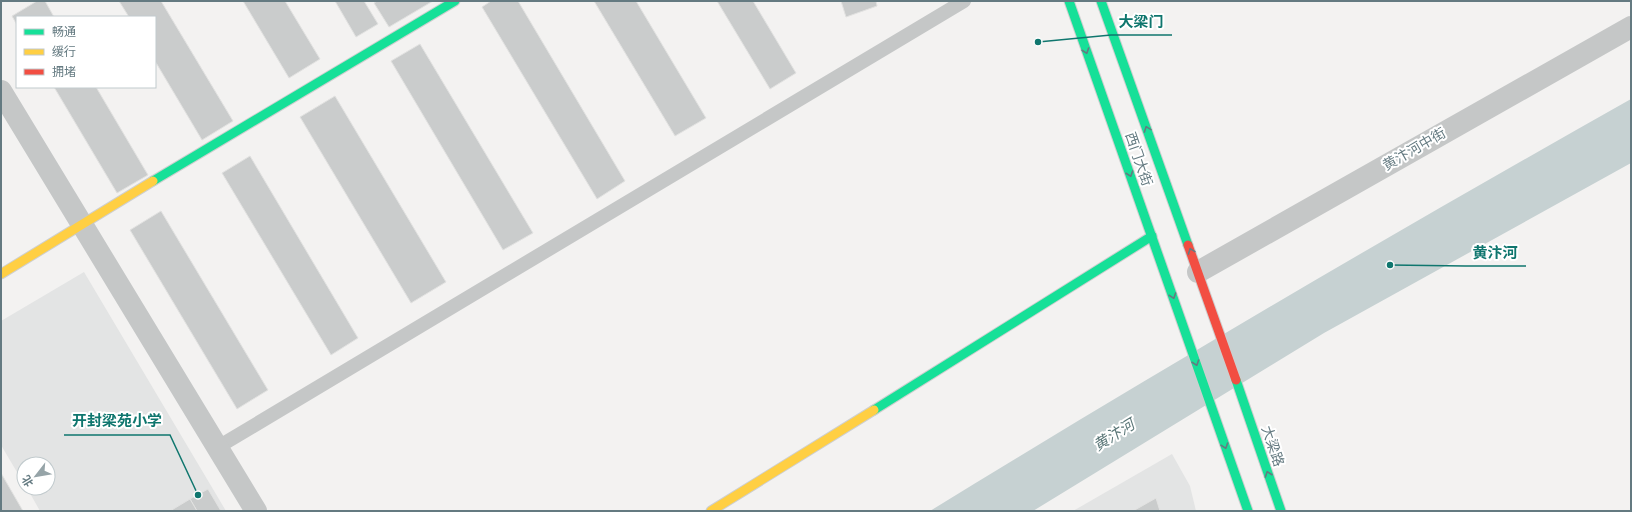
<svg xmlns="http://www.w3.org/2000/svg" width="1632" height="512" font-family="'Alegreya Sans','Noto Sans SC',sans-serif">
<rect width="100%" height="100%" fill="#f3f2f1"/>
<!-- built -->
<g fill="#e3e4e4">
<polygon points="84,272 226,511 40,511 27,488 48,488 48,464 24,464 24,484 1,445 1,321"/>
<polygon points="1172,454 1190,486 1196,511 1073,511"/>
</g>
<!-- water -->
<path fill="#c6d1d2" d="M1631,99V163L1324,333L1033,511H930C1161,369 1395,232 1631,99Z"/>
<!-- building -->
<g fill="#cacccc" stroke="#e2e2e1">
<polygon points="37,1 45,1 54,17 17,17 17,25 12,16"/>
<polygon points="119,1 161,1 233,121 202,140 155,61 155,17 129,17"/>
<polygon points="243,1 285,1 320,59 289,78"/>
<polygon points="335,1 364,1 378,24 356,37"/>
<polygon points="377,1 433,1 389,27 374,3"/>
<polygon points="491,1 518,1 625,181 597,199 482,7"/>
<polygon points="594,1 636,1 706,118 675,136"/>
<polygon points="717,1 753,1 796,73 770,89"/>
<polygon points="841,1 876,1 877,6 846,17"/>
<polygon points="420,44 533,233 503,250 391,61"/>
<polygon points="54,87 96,87 148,175 117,193"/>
<polygon points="335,96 446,282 411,303 300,117"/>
<polygon points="250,156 358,338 331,355 222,173"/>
<polygon points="161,211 268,390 237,409 130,230"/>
<polygon points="1,473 23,511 1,511"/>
<polygon points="208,489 221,511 197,511 190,499"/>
<polygon points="1156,498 1160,511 1133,511"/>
<polygon points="190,499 197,511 170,511"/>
</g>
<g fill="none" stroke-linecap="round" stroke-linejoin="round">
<defs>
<g id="fast">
<polyline points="1069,1 1248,511"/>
<polyline points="1101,1 1188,245"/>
<polyline points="153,181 455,1"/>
<polyline points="1236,380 1281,511"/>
<polyline points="874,410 1152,236"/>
</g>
<g id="slow">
<polyline points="1,274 153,181"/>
<polyline points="711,511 874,410"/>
</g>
<polyline id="jam" points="1188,245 1236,380"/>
</defs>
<!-- fast casing -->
<use href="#fast" stroke="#cecfcf" stroke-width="11"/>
<!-- slow casing -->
<use href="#slow" stroke="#cecfcf" stroke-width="11"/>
<!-- jam casing -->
<use href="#jam" stroke="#cecfcf" stroke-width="11"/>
<!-- lane -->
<polyline stroke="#c5c7c7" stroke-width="14" points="218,447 964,1"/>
<!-- street -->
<g stroke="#c5c7c7" stroke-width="22">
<polyline points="1,91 256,511"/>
<polyline points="1198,272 1631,27"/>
</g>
<!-- fast -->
<use href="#fast" stroke="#16e098" stroke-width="9"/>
<!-- slow -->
<use href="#slow" stroke="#ffcf43" stroke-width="9"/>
<!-- jam -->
<use href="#jam" stroke="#f24e42" stroke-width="9"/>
</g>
<!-- one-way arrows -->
<defs><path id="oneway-chevron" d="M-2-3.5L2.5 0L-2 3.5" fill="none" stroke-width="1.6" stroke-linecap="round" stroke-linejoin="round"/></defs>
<g stroke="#647a81">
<use href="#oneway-chevron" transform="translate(1086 51) rotate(71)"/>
<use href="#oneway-chevron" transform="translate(1147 129) rotate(-110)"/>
<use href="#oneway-chevron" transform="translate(1130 174) rotate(71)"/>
<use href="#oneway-chevron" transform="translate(1191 251) rotate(-110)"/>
<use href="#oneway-chevron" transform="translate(1173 296) rotate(71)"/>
<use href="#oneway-chevron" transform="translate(1196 363) rotate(71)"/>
<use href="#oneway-chevron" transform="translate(1225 446) rotate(71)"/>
<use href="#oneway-chevron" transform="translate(1268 474) rotate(-109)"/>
</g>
<g text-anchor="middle" stroke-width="4" stroke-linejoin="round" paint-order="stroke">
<!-- street labels -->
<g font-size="14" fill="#647a81" stroke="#fff">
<text transform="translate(1414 149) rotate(-30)" y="5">黄汴河中街</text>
<text transform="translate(1139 159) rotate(71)" y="5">西门大街</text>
<text transform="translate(1273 446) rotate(71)" y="5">大梁路</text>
</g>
<!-- water labels -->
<g font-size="15" font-style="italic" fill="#5a7677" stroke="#fff">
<text transform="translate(1114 435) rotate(-32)" y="5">黄汴河</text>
</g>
</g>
<!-- callouts -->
<path fill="none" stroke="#0f766e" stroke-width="1.5" d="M1038 42L1111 35H1172M1390 265L1465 266H1526M198 495L170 435H64"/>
<g fill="#0f766e" stroke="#fff" stroke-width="1.5">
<circle cx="1038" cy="42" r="4"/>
<circle cx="1390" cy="265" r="4"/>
<circle cx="198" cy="495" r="4"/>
</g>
<g font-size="15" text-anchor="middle" font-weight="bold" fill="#0f766e" stroke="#fff" stroke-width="4" stroke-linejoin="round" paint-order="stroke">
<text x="1141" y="27">大梁门</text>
<text x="1495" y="258">黄汴河</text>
<text x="117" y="426">开封梁苑小学</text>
</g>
<!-- border -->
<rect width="1632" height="512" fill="none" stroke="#647a81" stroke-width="4"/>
<!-- legend -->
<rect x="16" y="16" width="140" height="72" fill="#ffffff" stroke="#c1cacd"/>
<rect x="24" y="29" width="20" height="6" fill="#16e098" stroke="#c1cacd"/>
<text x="52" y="36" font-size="12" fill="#647a81">畅通</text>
<rect x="24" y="49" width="20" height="6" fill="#ffcf43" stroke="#c1cacd"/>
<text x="52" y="56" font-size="12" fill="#647a81">缓行</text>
<rect x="24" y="69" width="20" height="6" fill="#f24e42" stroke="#c1cacd"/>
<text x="52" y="76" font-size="12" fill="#647a81">拥堵</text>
<!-- north arrow -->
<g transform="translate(36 476) rotate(239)"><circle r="19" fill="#ffffff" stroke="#c1cacd"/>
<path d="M0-3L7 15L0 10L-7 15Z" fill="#96a4a8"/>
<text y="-6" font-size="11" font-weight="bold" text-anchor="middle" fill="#647a81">北</text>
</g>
</svg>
